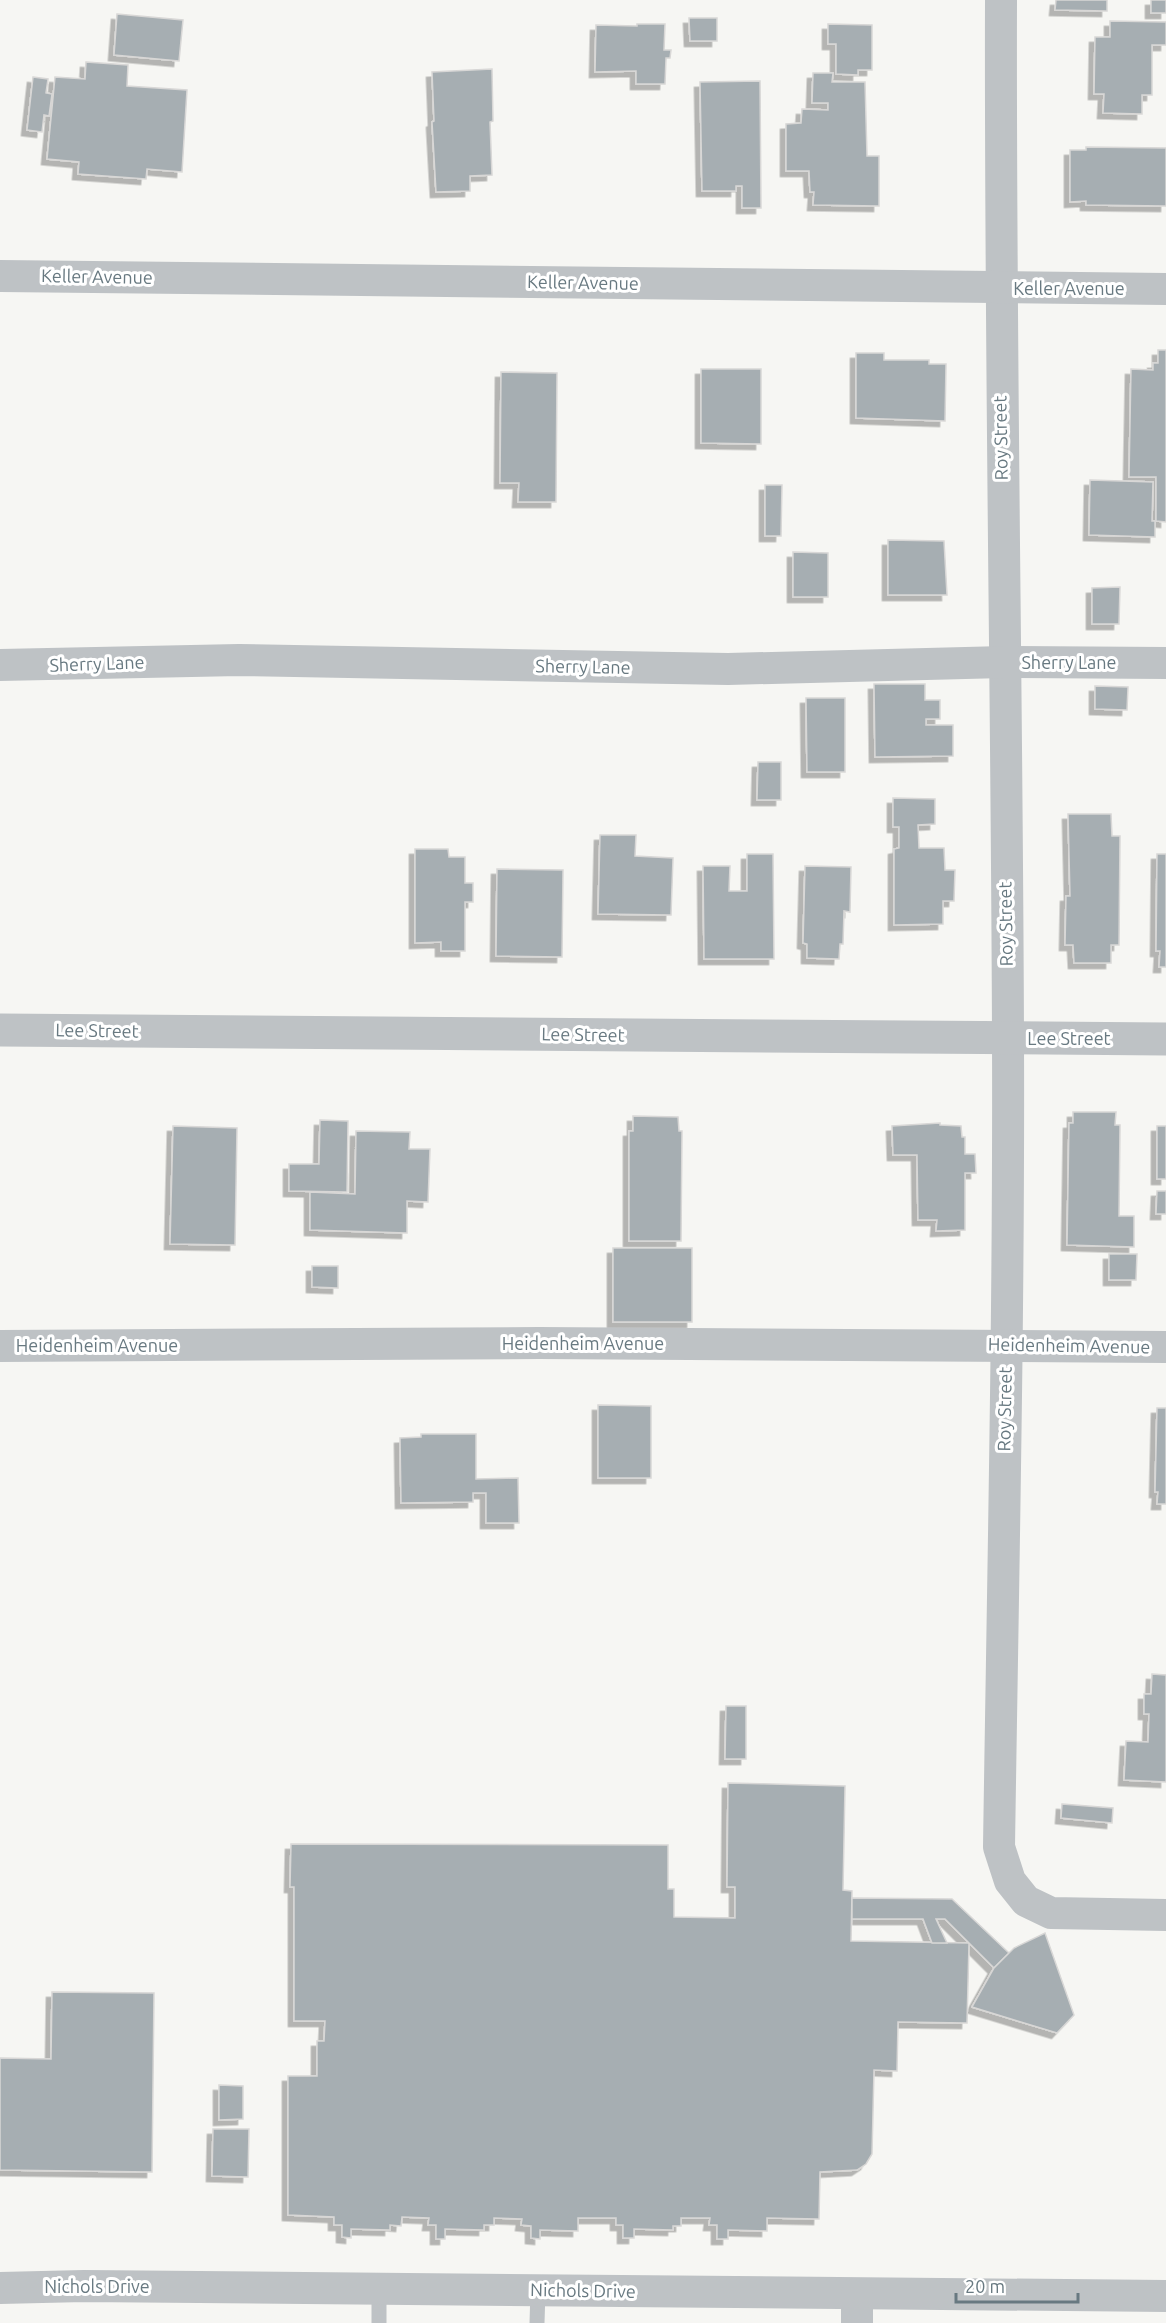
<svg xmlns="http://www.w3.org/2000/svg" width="1166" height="2323" font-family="Ubuntu,sans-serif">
<defs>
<filter id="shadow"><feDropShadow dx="-5.5" dy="5.5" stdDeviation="0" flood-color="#0004"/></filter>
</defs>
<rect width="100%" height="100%" fill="#f6f6f3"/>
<!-- building -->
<g fill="#a6aeb2" stroke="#d8d7d6" stroke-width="1.5" filter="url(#shadow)">
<polygon points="1056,0 1107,0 1107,11 1055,10"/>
<rect x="1151" y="0" width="15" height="13"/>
<polygon points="117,14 183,20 179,61 114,55"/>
<polygon points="689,18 717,18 717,41 690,41"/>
<polygon points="1110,21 1166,22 1166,45 1152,45 1152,95 1142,95 1142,114 1103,113 1104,94 1094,94 1095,37 1110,37"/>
<polygon points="637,24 665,24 664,50 671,50 670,58 666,58 665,84 636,84 636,71 595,72 596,25 637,26"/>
<polygon points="828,24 872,25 872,70 858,70 858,75 836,74 836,44 828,44"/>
<polygon points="86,62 128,65 127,86 187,90 182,172 147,169 146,179 78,174 79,162 47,159 55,77 85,79"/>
<polygon points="492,69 493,121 490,122 492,175 470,176 470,191 436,192 432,122 434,121 432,72"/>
<polygon points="813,73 833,73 832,82 865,82 867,156 879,156 879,206 813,205 814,192 810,192 809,171 786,171 786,124 801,123 802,109 828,110 828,103 812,103"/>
<polygon points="33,77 48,79 46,93 52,94 49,116 44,115 42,132 27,130"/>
<polygon points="760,81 761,208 742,208 742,186 736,186 736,191 702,191 700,82"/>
<polygon points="1086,147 1166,148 1166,206 1086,205 1086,201 1070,202 1070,150 1086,150"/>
<polygon points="1158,350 1166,350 1166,522 1156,521 1156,477 1129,477 1131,369 1153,370 1153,363 1158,363"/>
<polygon points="856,353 884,353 884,360 929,360 929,364 946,364 945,421 856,418"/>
<polygon points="701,369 761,369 761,444 701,443"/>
<polygon points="501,372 557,373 556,502 518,502 519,483 500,483"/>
<polygon points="1090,480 1153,482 1152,521 1155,521 1155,537 1089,535"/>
<polygon points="765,485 782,485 781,536 765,536"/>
<polygon points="888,540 944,541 947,595 888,595"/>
<polygon points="793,552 828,553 828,597 793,597"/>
<polygon points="1120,587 1119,624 1092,624 1092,588"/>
<polygon points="874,684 925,684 925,700 940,700 940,719 926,719 926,725 953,725 953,756 875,757"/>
<polygon points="1095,686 1128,687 1127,710 1095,709"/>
<polygon points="806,698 845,698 845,772 807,772"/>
<polygon points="758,762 781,762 781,800 757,800"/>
<polygon points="893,798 935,799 935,824 918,825 919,848 944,848 945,870 955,870 954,901 943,901 943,924 894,925 894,849 899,848 899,827 893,827"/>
<polygon points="1068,814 1111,814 1112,836 1120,836 1119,945 1111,945 1111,963 1074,963 1073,945 1065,945 1066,896 1070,896"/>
<polygon points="600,835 636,835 635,856 673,858 671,915 598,914"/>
<polygon points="415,849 448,849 449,857 465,857 465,883 473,883 473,902 465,902 465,951 441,951 441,942 415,943"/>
<polygon points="747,854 773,854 774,959 704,959 703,866 730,866 729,891 747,891"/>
<polygon points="1157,854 1166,854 1166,967 1159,967 1160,951 1156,951"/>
<polygon points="805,866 851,867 850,912 844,911 843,944 840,944 839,959 807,958 807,944 803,943"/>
<polygon points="497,869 563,870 562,957 496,956"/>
<polygon points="1073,1112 1116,1112 1115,1125 1120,1125 1119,1216 1134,1216 1134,1247 1067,1245 1069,1123 1073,1123"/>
<polygon points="633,1116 678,1117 679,1131 682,1131 681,1241 629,1241 629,1131 633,1131"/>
<polygon points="320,1120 348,1121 347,1192 289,1191 289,1164 319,1164"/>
<polygon points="940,1123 940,1125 961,1126 962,1137 965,1137 965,1154 975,1154 976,1173 965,1173 965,1230 936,1231 937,1220 918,1220 917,1155 893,1155 892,1126"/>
<polygon points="173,1126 237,1128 235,1245 170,1244"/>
<rect x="1157" y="1126" width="9" height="53"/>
<polygon points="356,1131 410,1132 409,1149 430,1149 428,1202 407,1201 407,1233 310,1230 310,1192 355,1194"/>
<polygon points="1157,1191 1166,1191 1166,1214 1156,1214"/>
<rect x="613" y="1248" width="79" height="74"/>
<polygon points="1109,1254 1137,1254 1136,1280 1109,1280"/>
<polygon points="312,1266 338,1266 338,1288 312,1287"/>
<polygon points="598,1405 651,1406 651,1478 598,1478"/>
<polygon points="1157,1408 1166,1408 1166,1504 1157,1504 1158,1492 1155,1492"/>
<polygon points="421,1434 476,1434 476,1479 518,1478 519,1523 486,1523 486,1493 473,1493 473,1502 401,1503 400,1438 421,1437"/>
<polygon points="1152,1674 1166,1675 1166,1782 1124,1780 1126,1741 1148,1742 1149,1714 1144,1714 1144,1694 1151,1694"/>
<polygon points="726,1706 746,1706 746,1759 725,1759"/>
<polygon points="728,1783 845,1786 843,1890 852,1891 851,1941 969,1943 967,2023 898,2022 897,2071 874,2070 872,2154 866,2164 857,2170 820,2172 819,2219 767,2218 767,2231 728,2230 728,2239 717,2239 717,2225 709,2225 710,2218 681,2218 681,2226 673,2226 673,2230 634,2229 634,2238 623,2238 623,2225 616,2225 616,2218 578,2218 578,2231 540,2230 540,2239 531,2238 531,2226 521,2225 522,2219 494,2218 494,2225 484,2225 484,2230 445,2229 445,2239 436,2239 436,2225 428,2225 429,2218 402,2217 401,2226 390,2225 390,2230 351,2229 351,2238 342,2237 342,2225 334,2225 334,2217 288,2215 288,2076 317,2076 317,2041 324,2041 325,2021 294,2021 294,1887 290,1887 291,1844 668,1845 668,1889 674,1889 674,1917 735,1918 735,1887 727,1887"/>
<polygon points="1062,1804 1113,1808 1112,1823 1061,1818"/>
<polygon points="852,1898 952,1899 1009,1953 994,1968 945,1919 936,1919 947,1943 932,1943 923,1919 852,1919"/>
<polygon points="1045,1933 1074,2015 1057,2033 972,2007 994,1968 1014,1948"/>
<polygon points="52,1992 154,1993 152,2172 0,2170 0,2058 51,2059"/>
<polygon points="219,2085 243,2086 243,2119 219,2120"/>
<polygon points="213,2129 249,2129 248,2177 212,2176"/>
</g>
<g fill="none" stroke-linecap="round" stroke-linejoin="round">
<!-- service -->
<g stroke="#bec2c5" stroke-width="15">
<polyline points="379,2323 379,2288"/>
<polyline points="537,2323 538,2290"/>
</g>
<!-- minor -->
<g stroke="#bec2c5" stroke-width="32">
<path d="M1001,0C1000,347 1007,693 1008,1040C1009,1309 1003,1578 999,1847L1010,1881L1026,1901L1051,1913L1166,1915"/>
<polyline points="0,276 1166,289"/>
<polyline points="0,665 239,660 728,669 1004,662 1166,663"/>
<polyline points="0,1346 539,1343 1166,1347"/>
<polyline points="0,2288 84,2286 1166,2296"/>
<polyline points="857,2323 857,2294"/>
</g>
<!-- tertiary -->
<polyline stroke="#bec2c5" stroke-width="33" points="0,1030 1166,1039"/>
</g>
<g text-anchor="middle" stroke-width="6" stroke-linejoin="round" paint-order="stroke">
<!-- street labels -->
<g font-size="18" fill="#687981" stroke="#fff">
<text transform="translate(97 277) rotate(1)" y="6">Keller Avenue</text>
<text transform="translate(583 283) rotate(1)" y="6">Keller Avenue</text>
<text x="1069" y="295">Keller Avenue</text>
<text transform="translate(1001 438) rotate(-91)" y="6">Roy Street</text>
<text x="1069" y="669">Sherry Lane</text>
<text transform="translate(97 664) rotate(-2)" y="6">Sherry Lane</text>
<text transform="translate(583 667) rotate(1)" y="6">Sherry Lane</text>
<text transform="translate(1006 924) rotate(-91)" y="6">Roy Street</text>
<text transform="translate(97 1031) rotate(1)" y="6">Lee Street</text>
<text transform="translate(583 1035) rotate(1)" y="6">Lee Street</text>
<text x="1069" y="1045">Lee Street</text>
<text x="583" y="1350">Heidenheim Avenue</text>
<text x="97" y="1352">Heidenheim Avenue</text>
<text transform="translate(1069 1346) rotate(1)" y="6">Heidenheim Avenue</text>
<text transform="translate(1005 1409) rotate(-89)" y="6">Roy Street</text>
<text x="97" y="2293">Nichols Drive</text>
<text transform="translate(583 2291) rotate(1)" y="6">Nichols Drive</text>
</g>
</g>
<!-- scale -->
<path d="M956 2293v9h122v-9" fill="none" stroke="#687981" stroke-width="3"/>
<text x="965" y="2293" font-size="18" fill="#687981" stroke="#ffffff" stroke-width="4.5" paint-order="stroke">20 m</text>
</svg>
